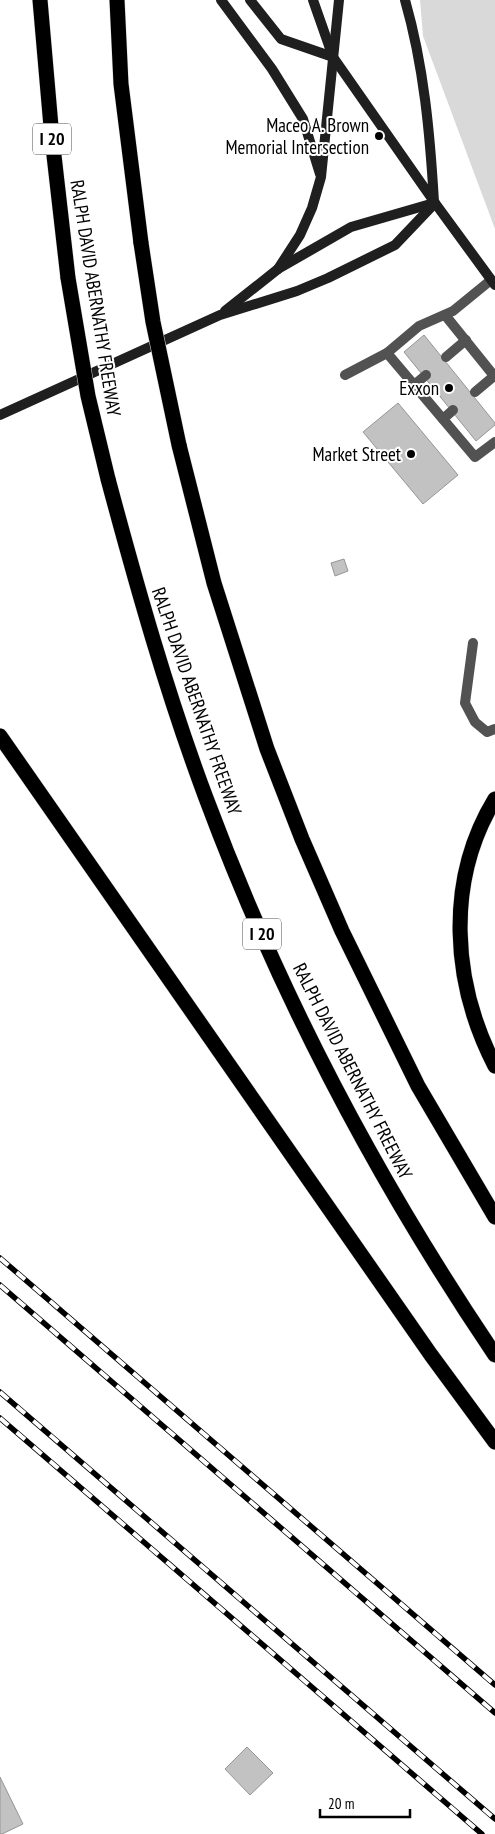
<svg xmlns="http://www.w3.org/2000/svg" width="495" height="1834" font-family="'PT Sans Narrow',sans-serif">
<rect width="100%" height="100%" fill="#fff"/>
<!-- green -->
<polygon fill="#d9d9d9" points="420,0 495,0 495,229 423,36"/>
<!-- building -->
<g fill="#c2c2c2" stroke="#969696">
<polygon points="424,335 495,423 495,425 476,441 404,352"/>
<polygon points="398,403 458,475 423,504 363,432"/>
<polygon points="344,559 348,571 335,576 331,563"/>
<polygon points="247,1747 273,1773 250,1795 225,1769"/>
<polygon points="0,1777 23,1824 2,1834 0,1834"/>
</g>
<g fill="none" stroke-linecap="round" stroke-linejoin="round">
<defs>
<g id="highway">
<polyline points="40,0 52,138 68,278"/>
<polyline points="117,0 121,84 141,243"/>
<polyline points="179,445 214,583 267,749 302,839 342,931 418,1086 495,1217"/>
<path d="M108,479C137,587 167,694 206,798C279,994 378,1182 495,1355"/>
<polyline points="0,736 431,1355 495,1442"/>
<path d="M495,799C445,881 452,983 495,1066"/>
</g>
</defs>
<!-- highway casing -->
<use href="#highway" stroke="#dbdbdb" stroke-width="16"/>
<!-- lane -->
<g stroke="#525252" stroke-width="10">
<polyline points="445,315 495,377"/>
<polyline points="387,353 419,326 453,311 491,280"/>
<polyline points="446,357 466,340"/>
<polyline points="345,375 387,353 475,457 495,442"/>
<polyline points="414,385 426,375"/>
<polyline points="475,392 494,376"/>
<polyline points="443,419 453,410"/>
<polyline points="473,643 465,703 475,722 487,732 495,729"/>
</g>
<!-- secondary -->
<g stroke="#1f1f1f" stroke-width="10">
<polyline points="221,0 272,69 303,119 320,174"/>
<polyline points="250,0 281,39 333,57"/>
<polyline points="313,0 333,57 435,203 495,285"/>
<path d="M405,0C424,66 430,134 434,202"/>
<polyline points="278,269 300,235 312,208 321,177 339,0"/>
<polyline points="225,311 278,269 351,227 434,203"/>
<polyline points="0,415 220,315 297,291 328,278 395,245 435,203"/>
</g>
<!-- highway -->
<use href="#highway" stroke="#000" stroke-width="15"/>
<defs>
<g id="rail">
<polyline points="0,1258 495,1685"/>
<polyline points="0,1285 495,1713"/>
<polyline points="0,1392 495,1819"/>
<polyline points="0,1418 482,1834"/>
</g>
</defs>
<!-- rail casing -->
<use href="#rail" stroke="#000" stroke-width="5.5"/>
<!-- rail -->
<use href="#rail" stroke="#fff" stroke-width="4" stroke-dasharray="11" stroke-linecap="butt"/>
<defs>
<g id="highway-bridge">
<polyline points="141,243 153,322 179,445"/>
<polyline points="68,278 88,396 108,479"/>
</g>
</defs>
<!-- highway-bridge casing -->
<use href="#highway-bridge" stroke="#dbdbdb" stroke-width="16" stroke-linecap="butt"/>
<!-- highway-bridge -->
<use href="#highway-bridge" stroke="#000" stroke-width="15"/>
</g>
<!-- markers -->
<g fill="#000" stroke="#fff" stroke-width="2">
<circle cx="379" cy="136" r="5"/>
<circle cx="449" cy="388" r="5"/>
<circle cx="411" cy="454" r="5"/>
</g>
<g text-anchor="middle" stroke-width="4" stroke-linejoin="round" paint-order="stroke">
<!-- shield labels -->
<g fill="#fff" stroke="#4c4c4c" stroke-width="1">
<rect x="33" y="123.5" width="38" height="31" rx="4"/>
<rect x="243" y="918.5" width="38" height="31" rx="4"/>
</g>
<g font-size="18" font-weight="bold" fill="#000">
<text x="52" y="145">I 20</text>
<text x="262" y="940">I 20</text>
</g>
<!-- poi labels -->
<g font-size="19" fill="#000" stroke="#fff" text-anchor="end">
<text x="369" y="132">Maceo A. Brown<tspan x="369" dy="22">Memorial Intersection</tspan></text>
<text x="439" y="395">Exxon</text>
<text x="401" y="461">Market Street</text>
</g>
<!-- street labels -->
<g font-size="19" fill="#000" stroke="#fff">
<text transform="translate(96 298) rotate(81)" y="7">RALPH DAVID ABERNATHY FREEWAY</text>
<text transform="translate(197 701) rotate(71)" y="7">RALPH DAVID ABERNATHY FREEWAY</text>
<text transform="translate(353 1071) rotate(63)" y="7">RALPH DAVID ABERNATHY FREEWAY</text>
</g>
</g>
<!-- scale -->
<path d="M320 1809v8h90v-8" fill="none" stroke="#000000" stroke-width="2.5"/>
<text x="328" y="1809" font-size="15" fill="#000000" stroke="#ffffff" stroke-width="4" paint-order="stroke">20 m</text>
</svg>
